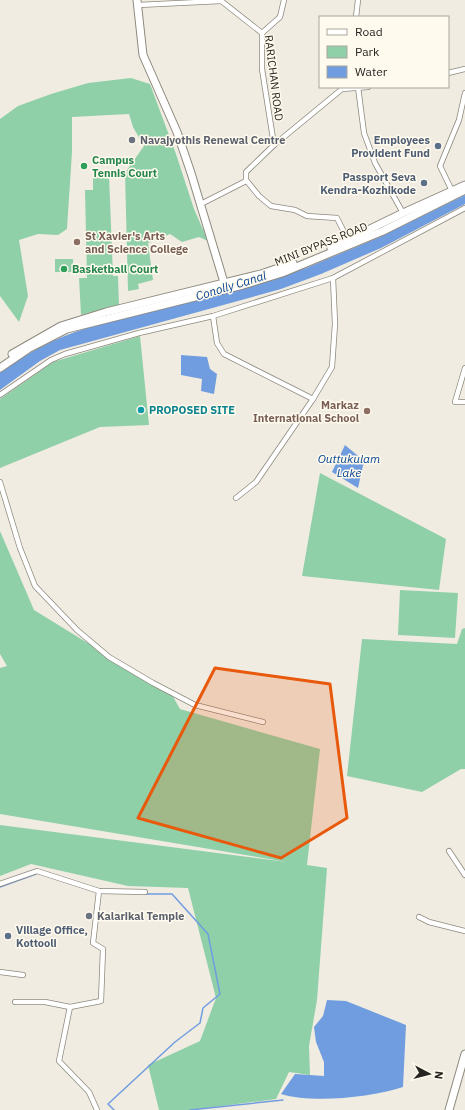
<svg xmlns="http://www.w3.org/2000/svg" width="465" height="1110" font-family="'IBM Plex Sans',sans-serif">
<rect width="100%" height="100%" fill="#f1ece1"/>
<!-- green -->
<g fill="#90d0a9">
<polygon points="131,78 150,84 176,154 194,209 208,241 199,237 182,242 170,234 148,243 153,280 138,284 139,289 128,291 125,173 144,146 133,127 129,114 72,117 72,152 67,229 58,235 38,234 19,240 28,296 19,322 0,296 0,119 18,106 51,94 88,83"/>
<polygon points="93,175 109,175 113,276 118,276 119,305 81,315 79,278 87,278 85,190 93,190"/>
<rect x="55" y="259" width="18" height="13"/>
<polygon points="140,336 149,425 100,427 0,468 0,399 53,362"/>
<polygon points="320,473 446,539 439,590 302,576"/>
<polygon points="0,531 34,610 143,677 171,693 180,709 320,749 307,865 327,868 317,1000 309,1046 310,1075 289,1072 276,1099 192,1110 159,1110 148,1065 200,1041 216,998 188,888 128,886 31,864 0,876 0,825 287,862 0,814 0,668 7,666 0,654"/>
<polygon points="400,590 458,593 455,638 398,635"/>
<polygon points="465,628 465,769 461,769 422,792 347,776 362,639 457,644 462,629"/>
</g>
<!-- water -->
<g fill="#709ddf">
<path d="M465,195V204L381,248L321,274L281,289L60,350L40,361L0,390V372C28,353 54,338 87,328L273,279L306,268L380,237Z"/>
<polygon points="181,355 207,357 210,369 217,374 214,394 201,391 202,379 181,375"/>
<polygon points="345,445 364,461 358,488 332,472"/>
<path d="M327,1000L346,1001L406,1025L403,1087C371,1097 314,1104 281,1094L295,1074L324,1076V1062L316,1042L314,1027L323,1016Z"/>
</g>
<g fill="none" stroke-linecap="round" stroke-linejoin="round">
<!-- stream -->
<g stroke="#709ddf" stroke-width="1.5">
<polyline points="0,887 36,874"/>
<polyline points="114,1110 108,1104 175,1042 200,1023 203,1008 220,994 208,934 172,894 145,894"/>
<polyline points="190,1110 283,1100"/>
</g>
<defs>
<g id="street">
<polyline points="220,0 262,33 262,69 274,145 246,172 246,180 259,196 271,206 295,210 307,216 337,218 348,240"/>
<polyline points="138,5 221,1"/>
<polyline points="356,17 358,0"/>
<polyline points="262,33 280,17 284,0"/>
<polyline points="448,73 465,69"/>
<polyline points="358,87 364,133 375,163 403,213"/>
<polyline points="274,145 342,89 368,87"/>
<polyline points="452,191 440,166 459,120 465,93"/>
<polyline points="201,204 246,181"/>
<polyline points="213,316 217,343 224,354 313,399 332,367 335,324 333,278"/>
<polyline points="465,368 455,402 465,402"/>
<polyline points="0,395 51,360 65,354 139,333 213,316 333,278 465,208"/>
<polyline points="0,482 20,548 35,586 77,630 109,657 153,683 195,705 263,722"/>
<polyline points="236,498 256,482 313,399"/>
<polyline points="449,851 465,875"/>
<polyline points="0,884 37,871 99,891 145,892"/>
<polyline points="419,917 429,922 465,931"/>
<polyline points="0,972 23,975"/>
<polyline points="15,1002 45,1002 70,1007"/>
<polyline points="97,1110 89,1092 59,1061 70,1007 101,1001 103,949 93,943 99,891"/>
</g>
<g id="secondary">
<polyline points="137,0 143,55 177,132 191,173 226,289"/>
<polyline points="449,1110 465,1054"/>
</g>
<g id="primary">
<polyline points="331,248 403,213 465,185"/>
<polyline points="12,354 61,326 106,312 261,274 293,263"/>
<polyline points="0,368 28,349 67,329 243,285 282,273 383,231 465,190"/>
</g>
</defs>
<!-- street casing -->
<use href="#street" stroke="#8e897f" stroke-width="6"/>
<!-- secondary casing -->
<use href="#secondary" stroke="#8e897f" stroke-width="9"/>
<!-- primary casing -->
<use href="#primary" stroke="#8e897f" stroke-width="9"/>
<!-- street -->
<use href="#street" stroke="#fff" stroke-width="4.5"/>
<!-- secondary -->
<use href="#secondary" stroke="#fff" stroke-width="7"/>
<!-- primary -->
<use href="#primary" stroke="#fff" stroke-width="7"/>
</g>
<!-- marked area -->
<path fill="#e8590c" fill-opacity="0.2" stroke="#e8590c" stroke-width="3" stroke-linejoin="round" d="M215,668L330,684L347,818L281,858L138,818Z"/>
<!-- markers -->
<g fill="#6b7280" stroke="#fffaee" stroke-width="1.5">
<circle cx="132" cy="140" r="4"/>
<circle cx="89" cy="916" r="4"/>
</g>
<g fill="#5c6f8a" stroke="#fffaee" stroke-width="1.5">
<circle cx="438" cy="146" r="4"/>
<circle cx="424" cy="183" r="4"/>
<circle cx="8" cy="936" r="4"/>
</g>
<g fill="#2e9e5b" stroke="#fffaee" stroke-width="1.5">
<circle cx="84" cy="166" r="4"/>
<circle cx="64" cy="269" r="4"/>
</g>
<g fill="#8d6e63" stroke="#fffaee" stroke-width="1.5">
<circle cx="77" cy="242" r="4"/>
<circle cx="367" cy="411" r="4"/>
</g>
<circle fill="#0f9aa8" stroke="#fffaee" stroke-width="1.5" cx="141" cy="410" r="4"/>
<g text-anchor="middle" stroke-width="3" stroke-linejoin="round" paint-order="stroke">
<!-- street labels -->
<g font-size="11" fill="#272521" stroke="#fffaee">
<text transform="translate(274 78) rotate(83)" y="4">RARICHAN ROAD</text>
<text transform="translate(321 244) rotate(-22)" y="4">MINI BYPASS ROAD</text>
</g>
<!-- worship labels -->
<g font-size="11" font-weight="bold" fill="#5b616d" stroke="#fffaee" text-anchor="start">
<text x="140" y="144">Navajyothis Renewal Centre</text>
<text x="97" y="920">Kalarikal Temple</text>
</g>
<!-- service labels -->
<g font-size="11" font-weight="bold" fill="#4e5e75" stroke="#fffaee" text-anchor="end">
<text x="430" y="144">Employees<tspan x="430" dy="13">Provident Fund</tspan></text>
<text x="416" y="181">Passport Seva<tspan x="416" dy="13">Kendra-Kozhikode</tspan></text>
<text x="16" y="934" text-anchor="start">Village Office,<tspan x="16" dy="13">Kottooli</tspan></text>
</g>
<!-- leisure labels -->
<g font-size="11" font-weight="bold" fill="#27864d" stroke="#fffaee" text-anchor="start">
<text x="92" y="164">Campus<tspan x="92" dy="13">Tennis Court</tspan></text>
<text x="72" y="273">Basketball Court</text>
</g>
<!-- education labels -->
<g font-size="11" font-weight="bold" fill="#785e54" stroke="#fffaee" text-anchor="start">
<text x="85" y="240">St Xavier's Arts<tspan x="85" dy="13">and Science College</tspan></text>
<text x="359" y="409" text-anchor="end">Markaz<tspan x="359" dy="13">International School</tspan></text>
</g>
<!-- culture labels -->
<g font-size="11" font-weight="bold" fill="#0d838f" stroke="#fffaee" text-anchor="start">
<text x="149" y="414">PROPOSED SITE</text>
</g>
<!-- water labels -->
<g font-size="12" font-style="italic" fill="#084693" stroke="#fffaee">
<text transform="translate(231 286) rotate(-17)" y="4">Conolly Canal</text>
<text x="349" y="463">Outtukulam<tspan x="349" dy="14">Lake</tspan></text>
</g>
</g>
<!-- legend -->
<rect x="319" y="16" width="130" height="72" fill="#fffaee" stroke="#a9a59c"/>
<rect x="327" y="29" width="20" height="6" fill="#ffffff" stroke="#a9a59c"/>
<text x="355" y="36" font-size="12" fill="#272521">Road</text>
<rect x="327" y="46" width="20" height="12" fill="#90d0a9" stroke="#a9a59c"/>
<text x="355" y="56" font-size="12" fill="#272521">Park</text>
<rect x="327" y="66" width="20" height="12" fill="#709ddf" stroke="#a9a59c"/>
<text x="355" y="76" font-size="12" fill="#272521">Water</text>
<!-- north arrow -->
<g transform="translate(429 1074) rotate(97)" stroke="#fffaee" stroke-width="3" paint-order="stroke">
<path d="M0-3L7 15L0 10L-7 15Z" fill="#272521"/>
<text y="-6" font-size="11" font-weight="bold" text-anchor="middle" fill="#272521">N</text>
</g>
</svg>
